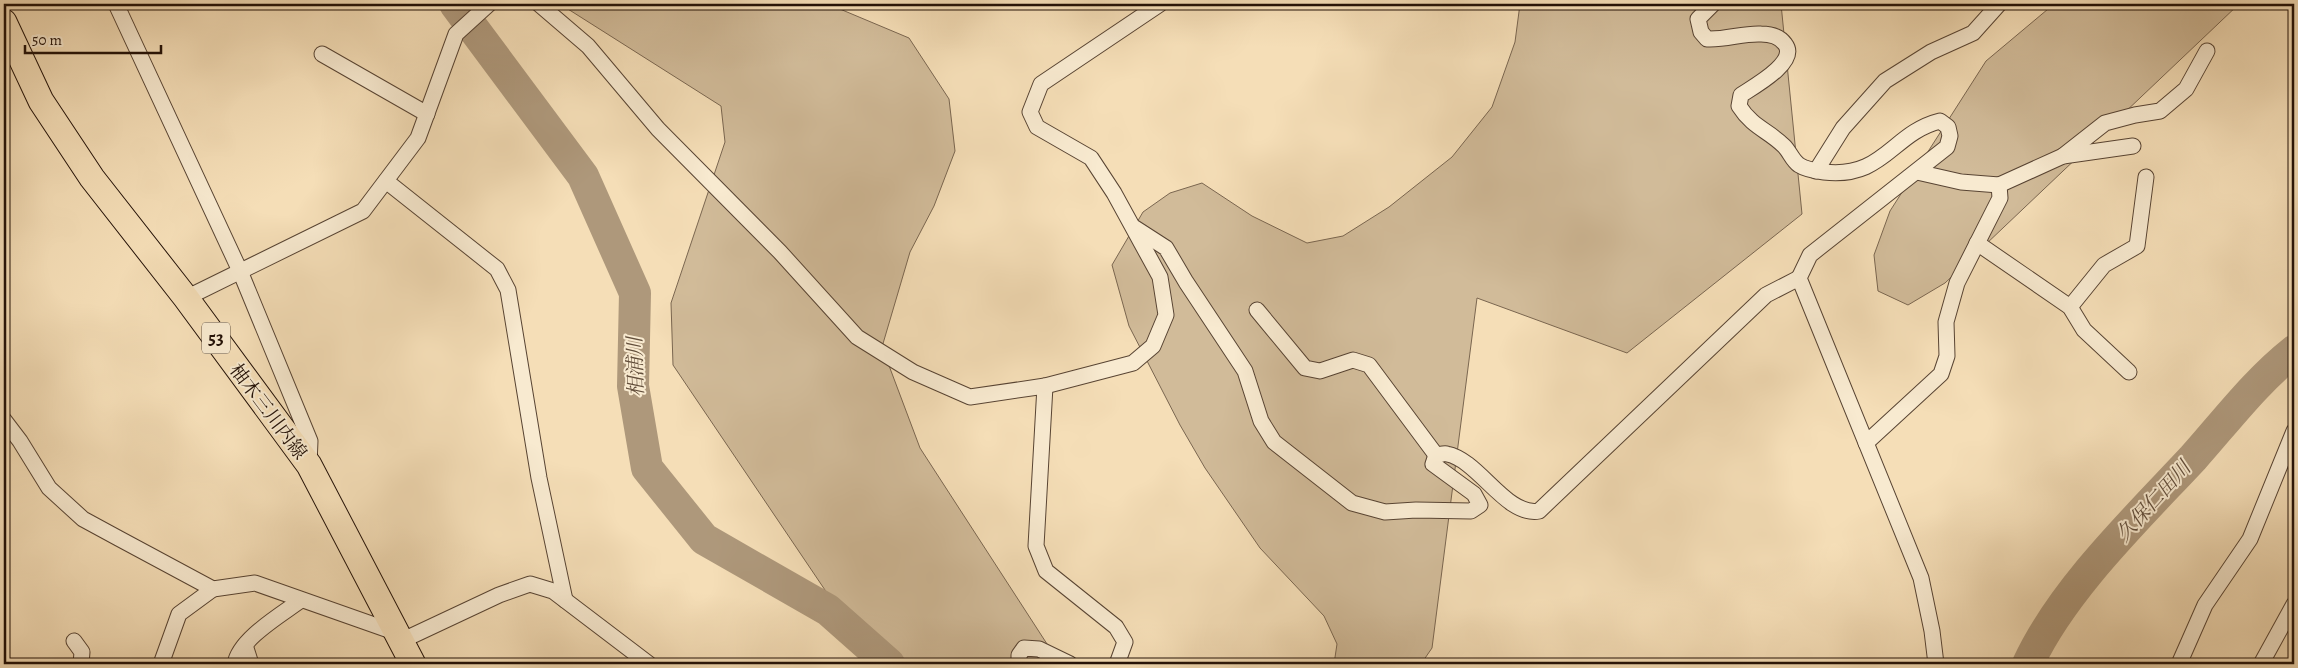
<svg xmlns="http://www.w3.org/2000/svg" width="2298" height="668" font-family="Alegreya,'Noto Serif JP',serif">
<rect width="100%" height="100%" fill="#f5deb7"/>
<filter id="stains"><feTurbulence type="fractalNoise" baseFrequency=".004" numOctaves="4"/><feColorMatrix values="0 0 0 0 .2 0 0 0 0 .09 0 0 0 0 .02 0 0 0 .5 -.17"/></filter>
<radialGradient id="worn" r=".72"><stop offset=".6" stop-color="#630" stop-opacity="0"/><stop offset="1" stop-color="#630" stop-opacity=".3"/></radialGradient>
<!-- green -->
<g fill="#d1bb99" stroke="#7a6650">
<polygon points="560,4 828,4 909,38 949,99 955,151 934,206 910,252 882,347 920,448 1060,664 875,664 673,365 671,303 725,142 721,106"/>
<polygon points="1520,4 1781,4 1802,214 1627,353 1477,298 1432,648 1421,664 1334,664 1337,644 1324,616 1260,548 1205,468 1180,425 1129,326 1112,265 1143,212 1170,193 1202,183 1252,216 1307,243 1343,236 1389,207 1452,157 1492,107 1515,42"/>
<polygon points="2054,4 2239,4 1945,283 1908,305 1878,291 1874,255 1890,211 1986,61"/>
</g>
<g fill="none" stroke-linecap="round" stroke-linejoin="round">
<!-- river -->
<g stroke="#ae987b" stroke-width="32">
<polyline points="455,4 583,176 635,293 633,386 647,468 704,539 828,610 889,664"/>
<path d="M2028,664C2062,590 2137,518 2193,458C2226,421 2256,381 2294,351"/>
</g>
<defs>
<g id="minor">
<polyline points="116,4 240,271 310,441 309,464"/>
<polyline points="539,4 588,46 658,129 780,252 857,337 913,372 970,397 1045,386 1133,363 1153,346 1166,315 1160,277 1114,193 1091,158 1037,127 1030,112 1041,84 1160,4"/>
<path d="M1713,4L1698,19L1701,32L1707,39C1726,40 1743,33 1761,34C1771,34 1780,37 1785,44C1799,62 1753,87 1741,95L1739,106C1753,128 1768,130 1784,146C1790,152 1792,160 1799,165C1805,169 1816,171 1824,172C1884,179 1892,133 1940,121L1948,127L1950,136L1947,147L1810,255L1799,278L1921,578L1932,631L1936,664"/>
<polyline points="322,54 427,114"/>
<polyline points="2063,156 2105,123 2135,115 2160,111 2186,89 2207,51"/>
<polyline points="1816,171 1843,128 1885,81 1931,52 1973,33 1999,4"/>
<polyline points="386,181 497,269 508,290 539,478 565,600"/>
<polyline points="1999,185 2063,156 2133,146"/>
<path d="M1135,228L1166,248L1186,282L1245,371L1261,421L1274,442L1352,503L1385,512L1416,510L1471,511L1480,505L1474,494L1433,464L1436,455C1439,455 1444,453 1447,454C1479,460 1506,517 1539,511L1766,295L1799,278"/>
<polyline points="1977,243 2070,307 2084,330 2129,372"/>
<polyline points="186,298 363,211 418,138 456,34 489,4"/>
<polyline points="2070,307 2104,265 2137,246 2146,177"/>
<polyline points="1257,310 1305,368 1320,371 1353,360 1369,365 1436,455"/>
<polyline points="1045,386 1036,546 1046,571 1116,627 1125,642 1117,664"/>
<polyline points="4,420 20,441 49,488 83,519 118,538 213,589 255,583 397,633"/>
<polyline points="1866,443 1941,374 1947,356 1946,322 1957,283 2000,198 1999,185 1961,182 1917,172"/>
<polyline points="74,641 82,652 81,664"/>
<polyline points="401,641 499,595 530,584 553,591 649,664"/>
<polyline points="245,645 251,664"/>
<polyline points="161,664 179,614 213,589"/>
<path d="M235,664C239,639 281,615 301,600"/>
<polyline points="1019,664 1019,655 1024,648 1039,649 1070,664"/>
<polyline points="2179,664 2205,605 2250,539 2294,431"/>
<polyline points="2261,664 2294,604"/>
</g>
<polyline id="primary" points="4,22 41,101 92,178 186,298 309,465 413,664"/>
</defs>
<!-- minor casing -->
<use href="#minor" stroke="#584433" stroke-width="17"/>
<!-- primary casing -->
<use href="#primary" stroke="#231107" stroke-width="27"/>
<!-- minor -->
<use href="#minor" stroke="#f8ead0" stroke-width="15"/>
<!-- primary -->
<use href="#primary" stroke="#f5deb7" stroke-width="25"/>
</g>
<g text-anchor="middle" stroke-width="4" stroke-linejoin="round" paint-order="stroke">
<!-- shield labels -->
<rect fill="#f8ead0" stroke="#635243" stroke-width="1" x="202" y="322.5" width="28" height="31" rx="4"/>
<g font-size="18" font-weight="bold" fill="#231107">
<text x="216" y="344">53</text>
</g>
<!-- street labels -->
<g font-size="19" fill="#231107" stroke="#f8ead0">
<text transform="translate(269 411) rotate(53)" y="7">柚木三川内線</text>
</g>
<!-- water labels -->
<g font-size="20" font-style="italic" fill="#624e3b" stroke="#f8ead0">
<text transform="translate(635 367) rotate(-92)" y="7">相浦川</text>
<text transform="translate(2153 501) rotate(-48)" y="7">久保仁田川</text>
</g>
</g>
<!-- margin -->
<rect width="2298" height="668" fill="none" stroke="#f5deb7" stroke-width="20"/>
<rect x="5" y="5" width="2288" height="658" fill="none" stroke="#231107" stroke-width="2.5"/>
<rect x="10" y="10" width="2278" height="648" fill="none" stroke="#231107"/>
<!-- scale -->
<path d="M25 45v8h136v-8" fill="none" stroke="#231107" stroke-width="2.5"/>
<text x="32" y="45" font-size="15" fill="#231107" stroke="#f8ead0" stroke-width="4" paint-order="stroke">50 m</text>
<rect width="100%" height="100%" filter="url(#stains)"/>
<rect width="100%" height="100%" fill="url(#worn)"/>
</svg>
